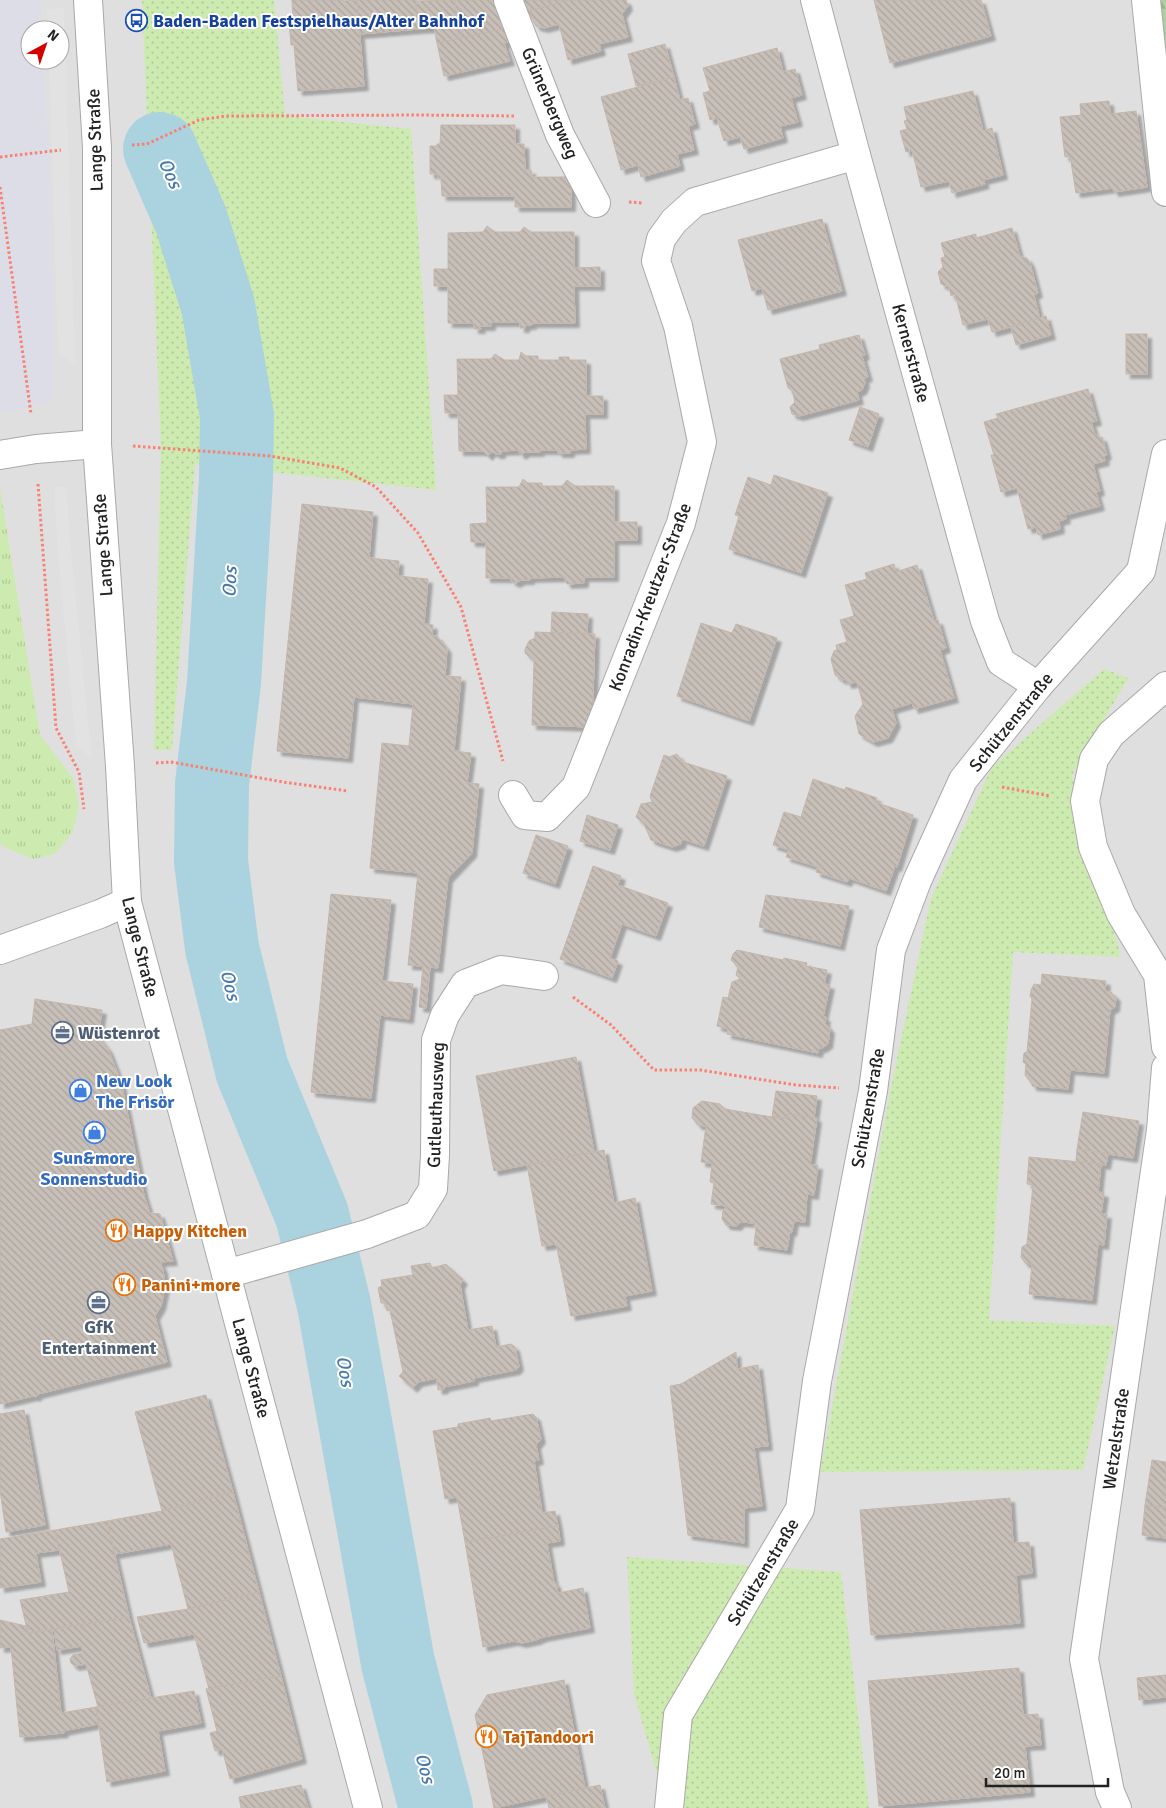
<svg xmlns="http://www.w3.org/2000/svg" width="1166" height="1808" font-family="Signika,sans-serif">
<defs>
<pattern id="grass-tufts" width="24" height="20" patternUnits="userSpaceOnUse" patternTransform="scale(1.25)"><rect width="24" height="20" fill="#cdebb0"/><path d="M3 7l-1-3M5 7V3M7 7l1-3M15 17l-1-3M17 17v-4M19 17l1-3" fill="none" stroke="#b0c997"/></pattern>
<pattern id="forest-firs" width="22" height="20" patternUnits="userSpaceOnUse" patternTransform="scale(1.25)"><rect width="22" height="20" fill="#add19e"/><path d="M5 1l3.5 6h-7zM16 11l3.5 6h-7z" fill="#95b388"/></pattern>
<pattern id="garden-dots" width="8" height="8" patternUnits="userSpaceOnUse" patternTransform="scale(1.25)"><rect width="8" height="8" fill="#cdebb0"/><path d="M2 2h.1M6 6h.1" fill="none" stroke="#b0c997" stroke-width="1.8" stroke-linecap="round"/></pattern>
<pattern id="building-back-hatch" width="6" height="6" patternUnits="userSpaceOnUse" patternTransform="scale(1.25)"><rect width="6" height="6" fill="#c7bfb8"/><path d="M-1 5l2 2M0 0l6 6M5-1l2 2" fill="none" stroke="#aba49e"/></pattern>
<filter id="shadow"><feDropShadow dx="4.5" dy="4.5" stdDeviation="1" flood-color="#0004"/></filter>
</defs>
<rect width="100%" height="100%" fill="#f2efe9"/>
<!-- residential -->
<path fill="#e0dfdf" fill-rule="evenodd" d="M0,0H1157L1166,93V1808H0ZM30,30H60V60H30Z"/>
<!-- grass -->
<polygon fill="url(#grass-tufts)" points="0,488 40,735 73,778 79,805 73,832 55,854 33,859 8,849 0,844"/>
<!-- forest -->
<polygon fill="url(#forest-firs)" points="1157,0 1166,0 1166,93"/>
<!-- garden -->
<g fill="url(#garden-dots)">
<polygon points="142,0 274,0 285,116 411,129 436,490 195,464 172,750 154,750 161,446"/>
<polygon points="1104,669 1128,678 1072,775 1121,957 1013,952 989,1320 1115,1326 1083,1470 820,1472 891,1087 931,898 992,767"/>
<polygon points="627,1557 841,1572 869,1808 667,1808 634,1694"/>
</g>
<!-- parking -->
<g fill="#e2e2e2">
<polygon points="64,8 75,366 58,352 49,60 60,60 60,30 48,30 47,9"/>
<polygon points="66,486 71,551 92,759 76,746 58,553 54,487"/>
</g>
<!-- plaza -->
<polygon fill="#dddde8" points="0,0 40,0 42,30 30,30 30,60 43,60 49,150 53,401 0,414"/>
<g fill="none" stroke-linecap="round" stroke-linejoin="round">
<!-- river -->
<polyline stroke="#aad3df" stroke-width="74" points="160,149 191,220 218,306 237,416 236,480 224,683 212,784 211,861 222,948 252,1070 312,1215 334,1305 398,1663 436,1808"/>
</g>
<!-- building -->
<g fill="url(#building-back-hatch)" stroke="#c4b6ab" filter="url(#shadow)">
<polygon points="292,0 343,0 343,1 357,0 364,86 298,91 294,45 291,45 289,22 293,22"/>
<polygon points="357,0 416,0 418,29 360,34"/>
<polygon points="455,0 496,0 508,28 458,40"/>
<polygon points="455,0 458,40 437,43 434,28 418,29 416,1"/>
<polygon points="523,0 570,0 528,11"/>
<polygon points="570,0 626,0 628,6 622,14 628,37 599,44 601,51 568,60 559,24 544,28 536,26 528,11"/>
<polygon points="874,0 981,0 991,36 890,63"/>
<polygon points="508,28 513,41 504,43 510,61 444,76 437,43"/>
<polygon points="665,44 674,77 636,86 628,54"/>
<polygon points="777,48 783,72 795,69 802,95 791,98 798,122 780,126 783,138 744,149 740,137 724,141 717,118 710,120 703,93 710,91 703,68"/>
<polygon points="674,77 680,100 688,98 695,124 688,126 694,150 677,154 680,166 641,177 638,165 621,170 601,97"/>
<polygon points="973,91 983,131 992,128 1003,175 983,180 985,184 952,193 949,181 921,187 912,150 906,152 900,131 907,129 904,121 907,120 904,107"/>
<polygon points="1109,101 1110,114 1136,111 1147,187 1114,192 1113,188 1076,193 1070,156 1065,157 1060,117 1081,115 1080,104"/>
<polygon points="441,125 515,125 515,144 524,144 525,170 531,170 532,177 571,177 571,207 515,207 515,196 442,196 441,178 438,178 438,174 430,174 430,146 437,146 437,144 440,144"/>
<polygon points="822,219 842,291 768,310 762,288 752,291 738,240"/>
<polygon points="487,226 495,232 520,232 524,227 531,232 574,232 574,268 600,267 600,286 574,286 575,323 531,323 532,325 526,325 525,328 520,328 520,322 491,322 491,326 480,326 481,329 474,329 474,323 448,323 448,286 434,286 434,269 448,269 448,233 483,232"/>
<polygon points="1012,228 1020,257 1027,258 1030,263 1038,293 1034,295 1040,319 992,332 988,319 963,325 955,294 951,296 949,287 941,284 938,272 943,267 941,258 945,257 941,243 976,234 976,238"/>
<polygon points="1046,316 1051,335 1016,345 1011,327"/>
<rect x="1126" y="334" width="21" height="40"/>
<polygon points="859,335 865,355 862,356 868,377 864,378 865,383 862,390 857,392 859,400 799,416 792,414 790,407 795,402 792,390 788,388 780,359 820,349 819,345"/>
<polygon points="521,352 526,356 538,356 538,360 559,360 559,357 569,357 569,360 586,360 586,396 603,396 603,414 585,414 586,449 570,450 570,453 558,453 558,450 539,450 540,452 525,452 522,455 519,453 519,450 501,451 501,454 495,454 495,452 491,452 488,456 483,451 459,451 458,413 445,413 444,395 458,395 457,359 491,359 495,354 504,360 519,360"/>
<polygon points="1088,389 1097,421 1091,422 1095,435 1098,434 1099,438 1102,437 1107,455 1104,456 1105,461 1093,464 1100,491 1096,492 1100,506 1065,515 1066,519 1059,521 1060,529 1038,535 1036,527 1028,529 1017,488 1001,492 991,455 994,455 984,422 998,418 996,414"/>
<polygon points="860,407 879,414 868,447 849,440"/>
<polygon points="774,475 828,493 801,573 729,549 739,516 735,515 748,477 771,485"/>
<polygon points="523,479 528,483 542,483 542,486 562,486 567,480 575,486 614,486 614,522 637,522 637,540 614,540 614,577 584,577 584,583 567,584 564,577 530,578 530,580 521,580 516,583 511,581 511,578 486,578 486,542 471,542 470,524 487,523 486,487 519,487"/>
<polygon points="302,504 373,512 369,558 399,561 398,576 428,579 424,624 433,625 432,636 437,636 447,649 445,676 461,677 454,751 471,753 467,783 479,784 472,853 448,878 438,968 430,967 426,1008 419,1007 423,966 408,965 418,873 370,868 382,743 409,746 413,704 354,697 348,758 277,751"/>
<polygon points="894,564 896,572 917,565 934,621 938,620 946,648 940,650 954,698 914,709 912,703 892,709 896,723 888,738 873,742 859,734 855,716 863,704 857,682 847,684 846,679 842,680 835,675 831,659 834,651 837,650 836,645 847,642 840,620 854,616 845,585 867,579 865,573"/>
<polygon points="552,612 588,614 587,634 551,632"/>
<polygon points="701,623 732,633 736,624 777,638 749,721 677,696"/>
<polygon points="535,632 595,634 592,727 532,725 534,661 525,653 525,649 529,641 535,638"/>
<polygon points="677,754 683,762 727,776 704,846 682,839 681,844 672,847 651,840 644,824 636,817 641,804 652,802 650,796 664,755 669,757"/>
<polygon points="813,779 845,790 846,787 877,798 875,802 913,815 897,867 895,866 886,891 849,878 847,882 816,872 818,867 786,857 789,850 773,845 784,812 801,817"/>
<polygon points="587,815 618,825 610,850 580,841"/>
<polygon points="536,835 568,846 555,884 523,873"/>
<polygon points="593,866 621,876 618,885 668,903 656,936 622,924 610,958 618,961 612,978 560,959"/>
<polygon points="331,894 391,900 382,981 413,984 409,1019 380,1015 371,1098 311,1092"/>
<polygon points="766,895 849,906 840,946 759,927"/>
<polygon points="737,950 783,960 784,958 807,963 806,966 827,970 824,984 830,985 823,1017 826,1017 825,1023 830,1029 828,1044 822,1048 819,1048 818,1053 727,1034 728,1029 717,1026 723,997 728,998 732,982 740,979 736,975 738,967 731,960 733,954"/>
<polygon points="1042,974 1106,981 1105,991 1111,992 1116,997 1115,1007 1110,1010 1104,1073 1070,1070 1068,1089 1032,1086 1032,1084 1025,1075 1026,1064 1023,1062 1024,1053 1027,1052 1032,999 1030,996 1031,990 1034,984 1041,985"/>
<polygon points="35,999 102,1010 98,1036 108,1049 121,1082 144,1195 150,1213 160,1214 173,1261 160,1262 163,1269 165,1287 161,1306 155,1316 167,1362 38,1394 36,1397 33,1396 0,1404 0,1030 32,1024"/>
<polygon points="576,1057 594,1152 494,1171 476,1076"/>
<polygon points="776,1091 817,1096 814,1118 787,1114 787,1118 772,1117"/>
<polygon points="702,1101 720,1104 725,1109 772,1117 787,1118 787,1114 817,1118 810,1165 818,1165 814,1195 807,1194 805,1222 794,1221 792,1232 790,1231 787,1250 754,1245 756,1227 754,1226 755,1223 740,1222 737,1226 726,1225 722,1219 723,1211 727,1206 711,1204 714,1183 710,1182 712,1163 701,1162 706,1126 698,1125 692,1118 693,1108"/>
<polygon points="1083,1112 1139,1121 1133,1158 1077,1149"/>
<polygon points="1077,1149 1108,1154 1106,1165 1076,1161"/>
<polygon points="604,1150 614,1203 635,1198 652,1291 625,1296 627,1306 571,1316 556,1244 542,1246 527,1165"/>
<polygon points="1029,1157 1101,1164 1098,1192 1104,1193 1101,1214 1107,1214 1104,1245 1098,1244 1092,1300 1029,1294 1032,1264 1025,1263 1021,1257 1022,1247 1027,1244 1033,1185 1027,1184"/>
<polygon points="430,1263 432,1268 446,1264 463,1280 460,1285 468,1330 492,1326 496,1347 511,1344 515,1347 519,1366 516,1370 474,1378 474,1381 444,1387 444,1389 438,1390 437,1378 418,1382 413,1388 399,1376 403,1372 390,1310 387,1311 386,1303 381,1303 378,1288 382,1286 381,1280 413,1275 411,1266"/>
<polygon points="736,1352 737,1369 758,1365 768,1446 754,1447 762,1506 744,1508 744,1543 688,1535 670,1386 681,1384"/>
<polygon points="206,1395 233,1492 162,1511 135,1412"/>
<polygon points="24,1410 45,1525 6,1532 0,1490 0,1414"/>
<polygon points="533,1414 536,1417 541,1439 536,1445 539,1460 534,1461 542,1513 555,1511 558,1526 465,1542 457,1497 445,1499 433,1431 458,1427 458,1424 490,1418 491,1421"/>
<polygon points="1152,1460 1166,1462 1166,1508 1145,1505"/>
<polygon points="233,1492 259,1592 188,1609 171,1544 115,1554 107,1521 162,1511"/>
<polygon points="1010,1498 1013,1543 1029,1542 1032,1573 1016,1575 1020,1623 871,1635 860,1510"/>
<polygon points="1145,1505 1166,1508 1166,1538 1142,1535"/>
<polygon points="107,1521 129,1617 28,1633 20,1600 69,1592 55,1530"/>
<polygon points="558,1526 560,1541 547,1543 554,1583 556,1583 558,1593 583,1588 590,1628 543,1637 536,1640 522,1643 514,1641 483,1647 465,1542"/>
<polygon points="55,1530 59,1550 36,1553 41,1582 0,1588 0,1539"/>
<polygon points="259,1592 281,1676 209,1689 194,1634 144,1643 137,1617 188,1609"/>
<polygon points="129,1617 151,1698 98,1707 86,1664 75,1666 71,1663 70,1659 73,1655 83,1653 82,1646 57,1650 54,1629"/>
<polygon points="0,1620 26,1626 28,1633 52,1630 61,1713 96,1707 98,1724 63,1731 64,1733 20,1737 11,1647 0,1648"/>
<polygon points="1019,1668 1023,1715 1038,1714 1041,1745 1025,1746 1030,1792 879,1806 868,1681"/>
<polygon points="1166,1675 1166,1697 1139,1700 1137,1678"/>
<polygon points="281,1676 302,1759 230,1779 222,1749 215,1751 210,1733 217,1731 206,1689"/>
<polygon points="564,1680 585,1788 494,1808 475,1715 487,1695"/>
<polygon points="194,1691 201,1723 158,1731 165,1771 107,1782 96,1707"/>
<polygon points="301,1785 308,1808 241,1808 239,1797"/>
<polygon points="600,1785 605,1808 549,1808 546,1796"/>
</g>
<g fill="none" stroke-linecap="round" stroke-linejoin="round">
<defs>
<g id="minor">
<polyline points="88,0 97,148 97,444 120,766 127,902 368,1808"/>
<polyline points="508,0 560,135 596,203"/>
<polyline points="815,0 856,155 985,621 1001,662 1038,686"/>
<polyline points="1146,0 1166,192"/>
<polyline points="0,455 36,449 97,444"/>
<polyline points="1166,686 1111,734 1094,759 1085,801 1093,847 1121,914 1158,975 1166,1047"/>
<polyline points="513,795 525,815 547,817 576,787 681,523 702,442 678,326 656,261 661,239 674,221 695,202 856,155"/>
<polyline points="0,950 100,914 127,902"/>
<polyline points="226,1274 367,1234 417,1215 433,1189 435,1155 436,1040 445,1015 465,984 501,970 544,976"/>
<polyline points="669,1808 678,1715 800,1509 817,1381 873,1091 891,950 917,881 963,780 1038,686 1141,571 1166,454"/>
<polyline points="1117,1808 1110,1792 1084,1659 1161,1130 1166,1068"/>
</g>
</defs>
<!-- minor casing -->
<use href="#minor" stroke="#a9a9a9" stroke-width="30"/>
<!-- path -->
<g stroke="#fa8072" stroke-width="3" stroke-dasharray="2.5 2.5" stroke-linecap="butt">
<polyline points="132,145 147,144 199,120 226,116 418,115 515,116"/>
<polyline points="0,157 61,150"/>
<polyline points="0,187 31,414"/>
<polyline points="629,202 643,203"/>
<polyline points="133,446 270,456 340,468 376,487 418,533 461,607 503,761"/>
<polyline points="38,484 56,728 79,772 84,809"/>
<polyline points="156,763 171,762 283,782 348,791"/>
<polyline points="1002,787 1050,796"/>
<polyline points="573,997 611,1025 654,1070 700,1070 796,1085 839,1088"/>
</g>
<!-- minor -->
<use href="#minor" stroke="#fff" stroke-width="28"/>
</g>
<!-- icons -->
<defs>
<symbol id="bus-ring" viewBox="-11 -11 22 22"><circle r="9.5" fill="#fff" stroke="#1a4fb4" stroke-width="1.5"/><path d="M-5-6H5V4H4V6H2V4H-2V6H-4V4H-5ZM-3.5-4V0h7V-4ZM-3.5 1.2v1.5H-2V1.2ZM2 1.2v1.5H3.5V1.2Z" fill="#1a4fb4"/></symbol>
<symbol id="office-ring" viewBox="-11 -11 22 22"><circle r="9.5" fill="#fff" stroke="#5c6f8a" stroke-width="1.5"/><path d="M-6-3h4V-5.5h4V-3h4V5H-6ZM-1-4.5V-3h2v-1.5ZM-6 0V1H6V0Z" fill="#5c6f8a"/></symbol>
<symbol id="shop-ring" viewBox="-11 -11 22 22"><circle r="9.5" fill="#fff" stroke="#3f7fe0" stroke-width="1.5"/><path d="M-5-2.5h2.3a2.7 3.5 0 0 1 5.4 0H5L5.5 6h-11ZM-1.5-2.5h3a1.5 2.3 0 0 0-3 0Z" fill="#3f7fe0"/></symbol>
<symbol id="restaurant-ring" viewBox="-11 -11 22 22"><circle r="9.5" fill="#fff" stroke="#e8710a" stroke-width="1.5"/><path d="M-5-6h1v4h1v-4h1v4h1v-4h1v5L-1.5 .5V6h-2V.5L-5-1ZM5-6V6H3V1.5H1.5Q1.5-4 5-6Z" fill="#e8710a"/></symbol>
</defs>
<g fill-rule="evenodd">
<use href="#bus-ring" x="124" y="8" width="25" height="25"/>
<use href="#office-ring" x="50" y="1020" width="25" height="25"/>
<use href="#shop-ring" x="68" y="1078" width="25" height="25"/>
<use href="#shop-ring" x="82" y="1120" width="25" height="25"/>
<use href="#restaurant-ring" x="104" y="1218" width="25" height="25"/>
<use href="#restaurant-ring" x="112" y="1272" width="25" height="25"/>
<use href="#office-ring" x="86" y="1290" width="25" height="25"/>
<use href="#restaurant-ring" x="474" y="1724" width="25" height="25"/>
</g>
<g text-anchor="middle" stroke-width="4" stroke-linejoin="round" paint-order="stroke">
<!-- transit labels -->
<g font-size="18" font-weight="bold" fill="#164399" stroke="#fff" text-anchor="start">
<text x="153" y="27">Baden-Baden Festspielhaus/Alter Bahnhof</text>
</g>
<!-- street labels -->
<g font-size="18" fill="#222" stroke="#fff">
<text transform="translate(550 103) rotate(67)" y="6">Grünerbergweg</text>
<text transform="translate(95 140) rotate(-92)" y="6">Lange Straße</text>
<text transform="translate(911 353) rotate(75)" y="6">Kernerstraße</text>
<text transform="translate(103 545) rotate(-94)" y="6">Lange Straße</text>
<text transform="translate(650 597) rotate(-69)" y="6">Konradin-Kreutzer-Straße</text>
<text transform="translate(1011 722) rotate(-51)" y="6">Schützenstraße</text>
<text transform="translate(140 947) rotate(76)" y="6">Lange Straße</text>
<text transform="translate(436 1105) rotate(-88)" y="6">Gutleuthausweg</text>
<text transform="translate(868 1108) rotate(-80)" y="6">Schützenstraße</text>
<text transform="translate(251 1368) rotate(75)" y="6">Lange Straße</text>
<text transform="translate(1116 1439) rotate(-82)" y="6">Wetzelstraße</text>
<text transform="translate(763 1572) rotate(-59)" y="6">Schützenstraße</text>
</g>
<!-- service labels -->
<g font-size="18" font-weight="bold" fill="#4e5e75" stroke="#fff" text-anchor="start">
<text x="78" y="1039">Wüstenrot</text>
<text x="99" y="1333" text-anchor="middle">GfK<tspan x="99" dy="21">Entertainment</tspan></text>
</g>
<!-- shop labels -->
<g font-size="18" font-weight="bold" fill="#366cbe" stroke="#fff" text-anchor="start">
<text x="96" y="1087">New Look<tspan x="96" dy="21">The Frisör</tspan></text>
<text x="94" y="1164" text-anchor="middle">Sun&amp;more<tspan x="94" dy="21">Sonnenstudio</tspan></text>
</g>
<!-- food labels -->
<g font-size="18" font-weight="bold" fill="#c56008" stroke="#fff" text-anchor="start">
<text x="133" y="1237">Happy Kitchen</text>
<text x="141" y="1291">Panini+more</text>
<text x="503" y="1743">TajTandoori</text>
</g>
<!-- water labels -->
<g font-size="19" font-style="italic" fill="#4a7aab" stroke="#fff">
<text transform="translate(171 173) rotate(66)" y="7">Oos</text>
<text transform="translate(229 582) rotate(-87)" y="7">Oos</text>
<text transform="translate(231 985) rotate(76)" y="7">Oos</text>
<text transform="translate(346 1371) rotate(80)" y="7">Oos</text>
<text transform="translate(426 1768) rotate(75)" y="7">Oos</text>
</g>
</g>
<!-- north arrow -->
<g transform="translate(45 45) rotate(40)"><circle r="24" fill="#ffffff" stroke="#a7a7a7"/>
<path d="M0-4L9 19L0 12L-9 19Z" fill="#d40000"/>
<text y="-8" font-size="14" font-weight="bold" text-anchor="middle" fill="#222222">N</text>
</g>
<!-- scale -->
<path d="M986 1778v8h122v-8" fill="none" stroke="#222222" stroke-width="2.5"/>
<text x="994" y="1778" font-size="15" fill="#222222" stroke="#ffffff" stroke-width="4" paint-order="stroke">20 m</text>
</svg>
